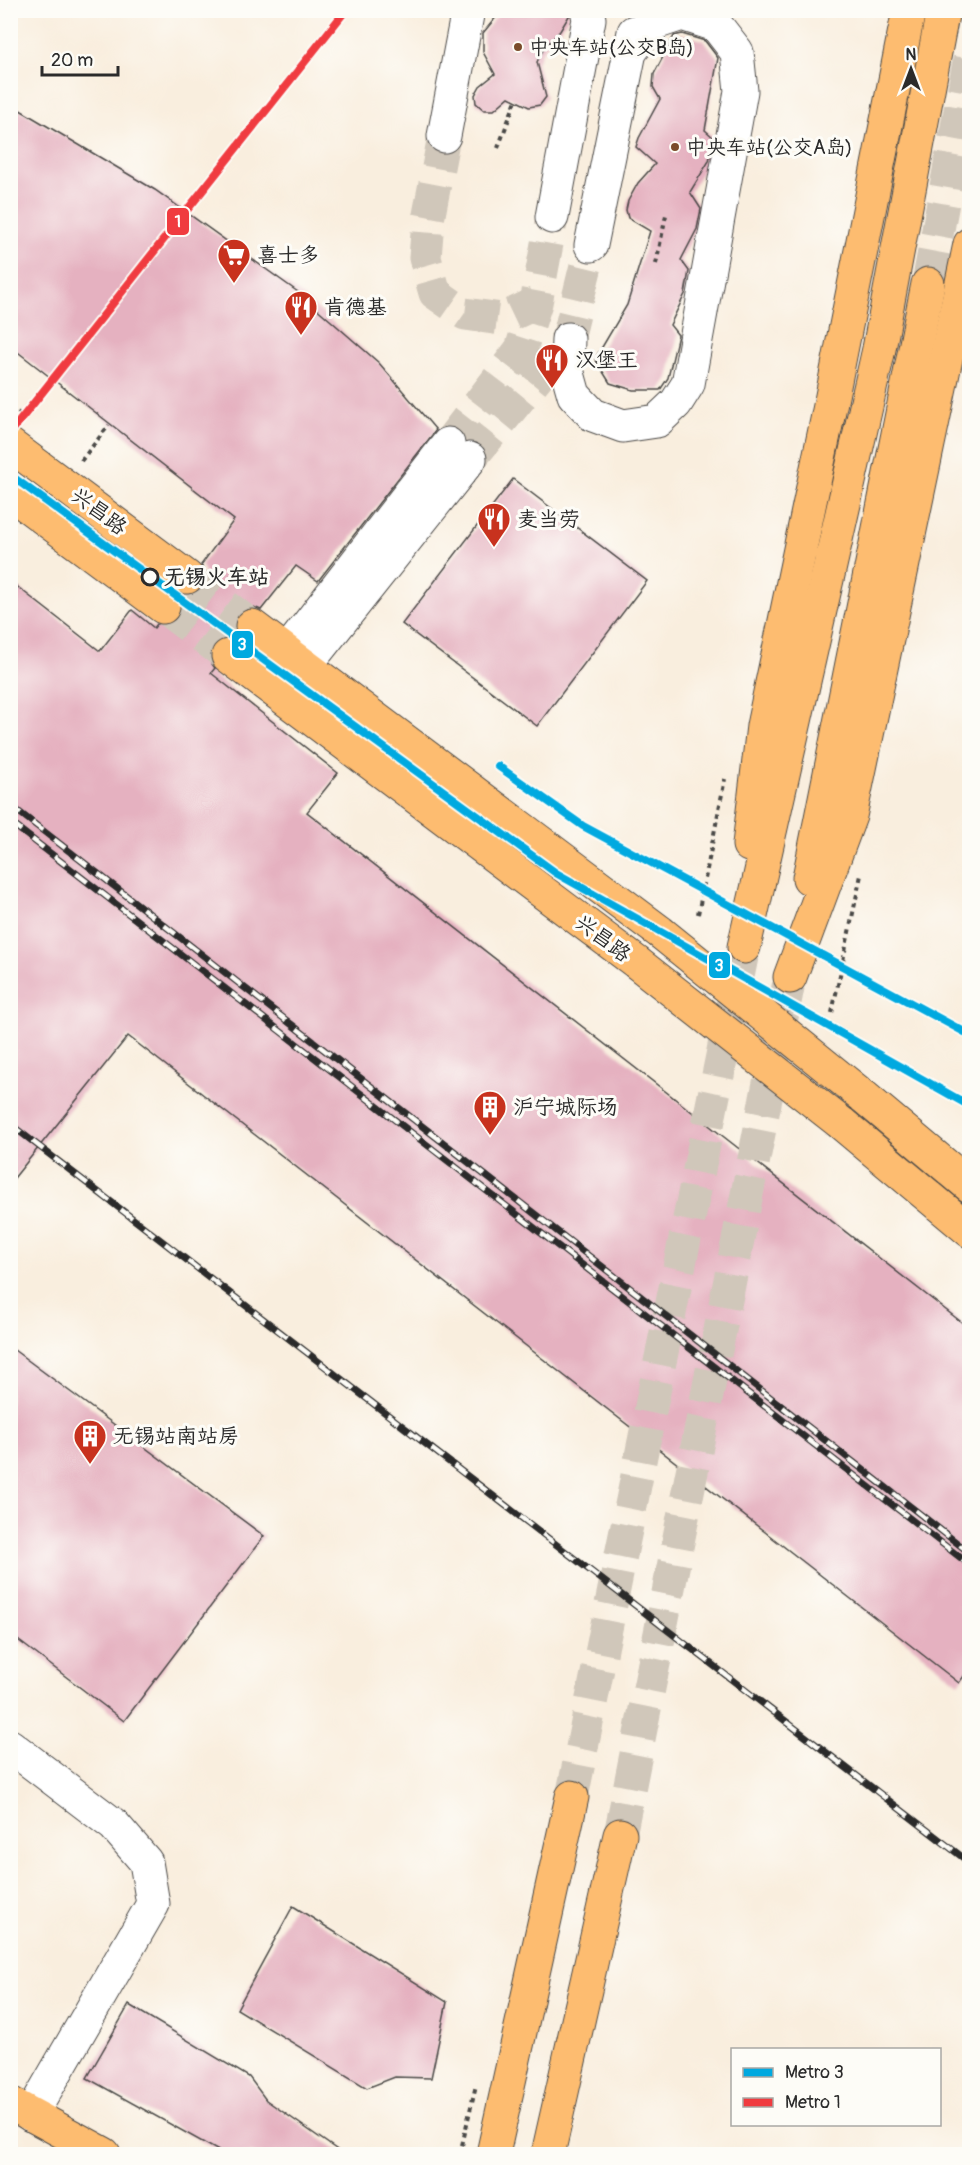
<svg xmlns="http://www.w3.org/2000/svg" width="980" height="2165" font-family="Pangolin,'LXGW WenKai TC',sans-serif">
<rect width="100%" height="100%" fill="#fdfcf7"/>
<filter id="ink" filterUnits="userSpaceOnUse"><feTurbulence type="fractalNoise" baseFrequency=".0167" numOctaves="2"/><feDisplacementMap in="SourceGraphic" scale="12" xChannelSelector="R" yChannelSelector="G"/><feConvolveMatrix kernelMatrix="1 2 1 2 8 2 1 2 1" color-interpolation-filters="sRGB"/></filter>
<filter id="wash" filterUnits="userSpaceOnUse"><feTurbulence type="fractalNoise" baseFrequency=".008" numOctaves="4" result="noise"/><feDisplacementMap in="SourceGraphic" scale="24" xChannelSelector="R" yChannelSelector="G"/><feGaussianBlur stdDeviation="1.35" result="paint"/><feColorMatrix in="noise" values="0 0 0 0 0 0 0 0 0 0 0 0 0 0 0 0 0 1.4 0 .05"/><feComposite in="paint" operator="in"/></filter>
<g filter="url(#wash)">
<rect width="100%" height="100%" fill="#f9eede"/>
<g id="blocks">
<!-- building -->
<g fill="#e5b1c0">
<polygon points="502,10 569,10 569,16 560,31 544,48 537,62 546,97 540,105 529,107 509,97 494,110 484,110 476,103 475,95 480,86 495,74 483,52 483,33"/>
<polygon points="682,34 705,41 718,58 705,130 714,138 709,161 690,192 701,209 697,229 681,260 689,271 685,294 670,325 678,335 668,378 660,390 633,390 610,383 595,359 627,305 650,231 628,218 626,210 628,201 638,183 655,164 636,147 639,138 660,99 653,87 654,74 674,36"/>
<polygon points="10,104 155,190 298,292 379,363 436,430 318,581 296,566 261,610 254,607 245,609 237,614 233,624 235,633 238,638 237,640 230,637 221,639 213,644 209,654 211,663 215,668 211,673 338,773 307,812 969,1328 969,1669 959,1683 128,1036 10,1183 10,581 100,651 132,610 154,628 157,624 170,624 178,619 182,609 178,596 180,594 185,596 194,594 202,588 206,579 204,570 201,565 234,520 10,346"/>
<polygon points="513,479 647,581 537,726 402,624"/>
<polygon points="10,1347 264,1536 124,1721 10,1634"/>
<polygon points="293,1906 447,2002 431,2078 395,2077 367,2088 237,2009"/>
<polygon points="129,2005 249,2077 266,2100 343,2154 224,2154 87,2078"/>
</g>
</g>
</g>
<g filter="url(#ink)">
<use href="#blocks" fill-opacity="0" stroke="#4a4846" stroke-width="1.5"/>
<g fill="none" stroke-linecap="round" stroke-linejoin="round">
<!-- minor-tunnel -->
<g stroke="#d0c7ba" stroke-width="33" stroke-dasharray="33 16" stroke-linecap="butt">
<polyline points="444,136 428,220 425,258 435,293 465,314 502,319 536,303"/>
<polyline points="448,444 521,349 536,303 552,217"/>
<polyline points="470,459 568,339 591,245"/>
</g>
<!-- major-tunnel -->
<g stroke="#d0c7ba" stroke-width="33" stroke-dasharray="33 16" stroke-linecap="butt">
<polyline points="187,577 252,626"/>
<polyline points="163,607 228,656"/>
<polyline points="572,1797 744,947"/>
<polyline points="620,1835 790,977"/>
</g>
<!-- highway-tunnel -->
<polyline stroke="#d0c7ba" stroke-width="33" stroke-dasharray="33 16" stroke-linecap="butt" points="928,284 970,56"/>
<defs>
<g id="minor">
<polyline points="444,136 468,10"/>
<polyline points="552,217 589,19 587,10"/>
<polyline points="591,245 634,32"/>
<polyline points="568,339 567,370 574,395 593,415 623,426 657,421 676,403 688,384 741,91 737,52 716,25 682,14 652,24 630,52"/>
<polyline points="287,652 448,444"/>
<polyline points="305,666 470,459"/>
<polyline points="10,1746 114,1825 146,1862 153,1904 31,2115"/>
</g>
<g id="major">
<polyline points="10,445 187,577"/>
<polyline points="10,493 163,607"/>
<polyline points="252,626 660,932"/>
<polyline points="228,656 636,962"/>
<polyline points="863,1096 970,1186"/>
<polyline points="841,1123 970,1231"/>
<polyline points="10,2103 104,2154"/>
<polyline points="493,2154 572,1797"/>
<polyline points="548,2154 620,1835"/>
</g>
<g id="highway">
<polyline points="749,845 763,726 831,401 909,10"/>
<polyline points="809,878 928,284"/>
<polyline points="744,947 879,349 943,10"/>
<polyline points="790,977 850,816 970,244"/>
</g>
</defs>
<!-- minor casing -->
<use href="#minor" stroke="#4a4846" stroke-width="35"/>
<!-- major casing -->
<use href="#major" stroke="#4a4846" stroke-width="35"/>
<!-- highway casing -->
<use href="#highway" stroke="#4a4846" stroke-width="35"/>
<!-- path -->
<g stroke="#4a4846" stroke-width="4" stroke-dasharray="4.5 4.5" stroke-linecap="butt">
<polyline points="498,148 516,100"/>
<polyline points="656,264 666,215"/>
<polyline points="10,407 27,419"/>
<polyline points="81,461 109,425"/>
<polyline points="698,914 725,779"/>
<polyline points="832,1013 861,875"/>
<polyline points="460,2154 476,2085"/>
</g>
<!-- minor -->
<use href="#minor" stroke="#fff" stroke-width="33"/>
<!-- major -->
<use href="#major" stroke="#fdbc70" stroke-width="33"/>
<!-- highway -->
<use href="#highway" stroke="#fdbc70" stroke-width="33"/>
<defs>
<g id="rail">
<polyline points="10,805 970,1553"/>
<polyline points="10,822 970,1565"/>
<polyline points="10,1124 970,1863"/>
</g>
</defs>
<!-- rail casing -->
<use href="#rail" stroke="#2b2b2b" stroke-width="7"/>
<!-- rail -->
<use href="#rail" stroke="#fdfcf7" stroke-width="4.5" stroke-dasharray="14" stroke-linecap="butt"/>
<defs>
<g id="major-bridge">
<polyline points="660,932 863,1096"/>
<polyline points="636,962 841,1123"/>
</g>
</defs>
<!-- major-bridge casing -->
<use href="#major-bridge" stroke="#4a4846" stroke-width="35" stroke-linecap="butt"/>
<!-- major-bridge -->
<use href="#major-bridge" stroke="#fdbc70" stroke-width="33"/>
<defs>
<g id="metro-1">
<polyline points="10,475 556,873 970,1106"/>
<polyline points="498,766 583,826 970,1035"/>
</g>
<polyline id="metro-2" points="10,433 346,10"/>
</defs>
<!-- metro-1 casing -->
<use href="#metro-1" stroke="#fdfcf7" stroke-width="12"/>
<!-- metro-2 casing -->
<use href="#metro-2" stroke="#fdfcf7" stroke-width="12"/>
<!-- metro-1 -->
<use href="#metro-1" stroke="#00a9e0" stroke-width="8"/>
<!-- metro-2 -->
<use href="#metro-2" stroke="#f03b3f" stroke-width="8"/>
</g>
</g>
<!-- icons -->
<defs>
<symbol id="supermarket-pin" viewBox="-11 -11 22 30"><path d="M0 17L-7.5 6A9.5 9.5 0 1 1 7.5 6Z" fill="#c8321e" stroke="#fdfcf7"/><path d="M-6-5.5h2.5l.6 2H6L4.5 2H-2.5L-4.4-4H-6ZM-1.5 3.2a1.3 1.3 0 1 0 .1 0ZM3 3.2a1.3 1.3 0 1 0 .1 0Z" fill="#fff"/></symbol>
<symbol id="restaurant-pin" viewBox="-11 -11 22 30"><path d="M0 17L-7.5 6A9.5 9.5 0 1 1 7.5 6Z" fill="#c8321e" stroke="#fdfcf7"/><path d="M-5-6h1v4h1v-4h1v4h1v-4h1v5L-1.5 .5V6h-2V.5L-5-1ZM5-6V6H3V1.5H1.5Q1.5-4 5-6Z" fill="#fff"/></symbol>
<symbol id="building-pin" viewBox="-11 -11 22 30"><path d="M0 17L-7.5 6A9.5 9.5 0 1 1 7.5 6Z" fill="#c8321e" stroke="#fdfcf7"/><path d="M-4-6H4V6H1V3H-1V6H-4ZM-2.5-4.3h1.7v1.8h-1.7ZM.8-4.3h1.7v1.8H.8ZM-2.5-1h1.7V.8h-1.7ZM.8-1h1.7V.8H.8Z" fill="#fff"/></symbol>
</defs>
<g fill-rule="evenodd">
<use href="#supermarket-pin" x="215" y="236" width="38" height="52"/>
<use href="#restaurant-pin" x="282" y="288" width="38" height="52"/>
<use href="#restaurant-pin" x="533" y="341" width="38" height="52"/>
<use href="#restaurant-pin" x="475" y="500" width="38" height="52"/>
<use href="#building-pin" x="471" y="1088" width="38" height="52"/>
<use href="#building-pin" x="71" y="1417" width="38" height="52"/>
</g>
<!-- markers -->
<g fill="#7a4b2a" stroke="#fdfcf7" stroke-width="2">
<circle cx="518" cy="47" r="5"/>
<circle cx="675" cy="147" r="5"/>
</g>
<circle fill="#fdfcf7" stroke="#2b2b2b" stroke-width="3" cx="150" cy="577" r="8"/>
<g text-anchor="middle" stroke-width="6" stroke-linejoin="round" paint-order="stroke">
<!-- bus labels -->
<g font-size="20" fill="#2b2b2b" stroke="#fdfcf7" text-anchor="start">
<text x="529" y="54">中央车站(公交B岛)</text>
<text x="686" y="154">中央车站(公交A岛)</text>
</g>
<!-- poi labels -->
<g font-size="21" fill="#2b2b2b" stroke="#fdfcf7" text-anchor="start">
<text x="257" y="262">喜士多</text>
<text x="324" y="314">肯德基</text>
<text x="575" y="367">汉堡王</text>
<text x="517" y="526">麦当劳</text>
<text x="513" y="1114">沪宁城际场</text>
<text x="113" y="1443">无锡站南站房</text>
</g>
<!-- street labels -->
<g font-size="21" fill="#2b2b2b" stroke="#fdfcf7">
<text transform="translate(99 511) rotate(37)" y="7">兴昌路</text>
<text transform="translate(603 938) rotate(37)" y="7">兴昌路</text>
</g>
<!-- stop labels -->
<g font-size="21" font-weight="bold" fill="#2b2b2b" stroke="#fdfcf7" text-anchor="start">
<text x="164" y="584">无锡火车站</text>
</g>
</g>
<g stroke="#fdfcf7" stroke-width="2">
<rect x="166" y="207" width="24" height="29" rx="6" fill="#f03b3f"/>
<rect x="231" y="630" width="23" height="29" rx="6" fill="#00a9e0"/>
<rect x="708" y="951" width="23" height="28" rx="6" fill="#00a9e0"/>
</g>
<g font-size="16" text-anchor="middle" font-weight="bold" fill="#fff">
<text x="178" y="227">1</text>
<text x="242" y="650">3</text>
<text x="719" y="971">3</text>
</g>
<!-- margin -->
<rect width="980" height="2165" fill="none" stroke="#fdfcf7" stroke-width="36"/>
<!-- legend -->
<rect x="731" y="2048" width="210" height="78" fill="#fdfcf7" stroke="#a9a8a5" stroke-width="1.5"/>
<rect x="743" y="2068" width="30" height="9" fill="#00a9e0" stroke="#a9a8a5" stroke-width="1.5"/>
<text x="785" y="2078" font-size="18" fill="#2b2b2b">Metro 3</text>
<rect x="743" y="2098" width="30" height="9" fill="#f03b3f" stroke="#a9a8a5" stroke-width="1.5"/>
<text x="785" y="2108" font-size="18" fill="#2b2b2b">Metro 1</text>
<!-- north arrow -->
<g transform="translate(911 69)" stroke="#fdfcf7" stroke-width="4.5" paint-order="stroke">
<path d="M0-4.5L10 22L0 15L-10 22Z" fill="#2b2b2b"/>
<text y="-9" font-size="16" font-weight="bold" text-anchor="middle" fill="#2b2b2b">N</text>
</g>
<!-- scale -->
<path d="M42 66v9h76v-9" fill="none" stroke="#2b2b2b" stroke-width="3"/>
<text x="51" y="66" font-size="18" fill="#2b2b2b" stroke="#fdfcf7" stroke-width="4.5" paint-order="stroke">20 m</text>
</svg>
